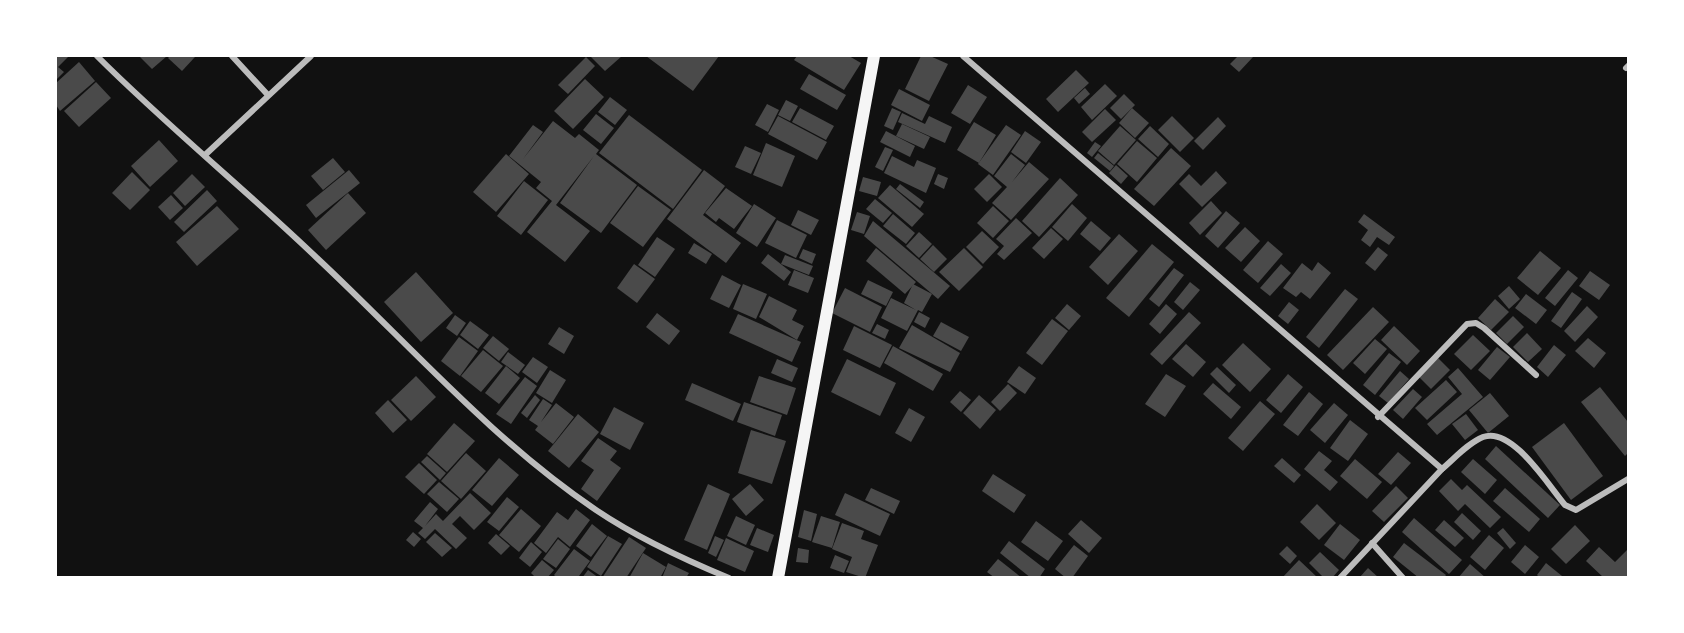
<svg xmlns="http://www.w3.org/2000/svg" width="1684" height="633" font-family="'Roboto Condensed',sans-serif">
<rect width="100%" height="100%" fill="#111"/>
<!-- building -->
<g fill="#4a4a4a">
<polygon points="56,56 69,56 58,67 64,72 56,80"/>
<polygon points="139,56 167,56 152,69"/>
<polygon points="170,56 193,56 195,57 182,71 168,58"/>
<polygon points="590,56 622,56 605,71"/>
<polygon points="646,56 719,56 693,91"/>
<polygon points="797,56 849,56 861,63 844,90 794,60"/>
<polygon points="921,56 930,56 948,64 929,101 905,89"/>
<polygon points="1238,56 1254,56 1239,72 1230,64"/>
<polygon points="586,57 595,66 568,94 558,85"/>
<polygon points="79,62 95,81 60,111 56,105 56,83"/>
<polygon points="1076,70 1089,83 1058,112 1046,99"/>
<polygon points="809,74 846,95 837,110 800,89"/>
<polygon points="585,79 604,97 573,129 554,111"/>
<polygon points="96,82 111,98 79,127 64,111"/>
<polygon points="1105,84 1117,96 1092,120 1081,107"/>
<polygon points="968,85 987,97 970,124 951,113"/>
<polygon points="1085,88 1090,94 1079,104 1074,98"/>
<polygon points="899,89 930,105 922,121 891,105"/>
<polygon points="1124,94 1135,105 1121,119 1110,108"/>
<polygon points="610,97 627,110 615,125 598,112"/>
<polygon points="786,100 798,106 790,121 778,115"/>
<polygon points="767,104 779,110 768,132 755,125"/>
<polygon points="800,108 834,126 826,140 792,122"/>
<polygon points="892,108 901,112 893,130 884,126"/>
<polygon points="1132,108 1149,123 1135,138 1119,123"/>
<polygon points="1105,109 1116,120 1092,142 1082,132"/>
<polygon points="902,113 925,124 929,116 952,127 945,143 898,122"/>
<polygon points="596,114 614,128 601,144 583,130"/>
<polygon points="629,115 702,170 673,209 599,153"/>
<polygon points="778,116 827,142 817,160 768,134"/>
<polygon points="1172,116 1194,138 1180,152 1158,130"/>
<polygon points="1218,117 1226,126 1203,150 1194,141"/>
<polygon points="553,121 575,138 579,134 599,150 596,154 637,185 601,233 560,203 594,156 556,205 590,231 565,262 527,232 552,201 536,188 541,182 509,156 533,125 543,132 523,159"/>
<polygon points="974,122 996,135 979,163 957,150"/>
<polygon points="902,124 930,137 924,149 896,136"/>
<polygon points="1006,125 1021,135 993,175 978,164"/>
<polygon points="1120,126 1136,140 1114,165 1098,151"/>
<polygon points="1150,126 1169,144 1158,157 1138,139"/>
<polygon points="886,131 915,146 910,157 880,142"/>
<polygon points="1025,131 1041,142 1026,163 1011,152"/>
<polygon points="159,140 178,161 150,187 131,166"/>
<polygon points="1137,141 1157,158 1137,182 1117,164"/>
<polygon points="1095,142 1101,146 1092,157 1087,153"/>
<polygon points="766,143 795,156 782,187 753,175"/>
<polygon points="745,146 761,153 751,174 735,167"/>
<polygon points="885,147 893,150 883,171 875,167"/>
<polygon points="1171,148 1191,166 1154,206 1134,189"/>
<polygon points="1098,153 1114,166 1110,171 1094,158"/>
<polygon points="506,154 529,174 496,212 473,192"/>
<polygon points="1011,154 1025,165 1012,182 1029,162 1049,179 1011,220 992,203 1007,187 994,176"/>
<polygon points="892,156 914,167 917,160 936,168 926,193 884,173"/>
<polygon points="333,158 345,172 323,190 311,176"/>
<polygon points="1116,165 1128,176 1121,184 1109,173"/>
<polygon points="349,170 360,183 316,218 306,205"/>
<polygon points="704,170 725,186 703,215 741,243 726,263 667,219"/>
<polygon points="1216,171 1227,183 1202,207 1179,184 1189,174 1201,186"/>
<polygon points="132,172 150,190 130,210 112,193"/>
<polygon points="192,174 205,187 185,206 173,193"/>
<polygon points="938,174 948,178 944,189 934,184"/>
<polygon points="989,174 1002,187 987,202 974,189"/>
<polygon points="863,177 881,182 877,196 859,191"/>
<polygon points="1060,178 1078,195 1039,237 1022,221"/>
<polygon points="524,181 548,200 521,235 497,216"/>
<polygon points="900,184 924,202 920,208 896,189"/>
<polygon points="890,185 924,214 912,227 878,198"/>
<polygon points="638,186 671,210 643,247 610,223"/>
<polygon points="726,188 752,206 734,229 719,218 716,222 705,213"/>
<polygon points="207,190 217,201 184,232 174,222"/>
<polygon points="348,193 366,213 326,250 308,230"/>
<polygon points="171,195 183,208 170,220 158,207"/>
<polygon points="875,199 892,213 883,223 866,209"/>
<polygon points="1211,201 1222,213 1200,235 1189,223"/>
<polygon points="754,204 776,218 757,247 736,233"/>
<polygon points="1072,204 1087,218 1068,241 1052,227"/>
<polygon points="217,206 239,229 197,266 176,242"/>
<polygon points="993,206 1009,221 993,238 977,223"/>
<polygon points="798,210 819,220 811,235 791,225"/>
<polygon points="1226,211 1240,223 1218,248 1205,236"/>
<polygon points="857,212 870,216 864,234 851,230"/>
<polygon points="893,214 915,233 906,244 883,226"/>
<polygon points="1364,214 1395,237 1389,245 1377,237 1370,247 1361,240 1368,230 1358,222"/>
<polygon points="1016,218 1032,233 1004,260 997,254 1004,246 996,239"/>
<polygon points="777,220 807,235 796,258 765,243"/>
<polygon points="873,221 950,286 938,299 864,236"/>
<polygon points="1091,221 1111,238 1100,251 1080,234"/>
<polygon points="1245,227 1260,241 1241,262 1225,248"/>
<polygon points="1051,228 1063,239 1044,259 1032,248"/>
<polygon points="982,231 999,247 983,264 966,247"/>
<polygon points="919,232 932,244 919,258 906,246"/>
<polygon points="1119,234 1138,251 1108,285 1089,267"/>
<polygon points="657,237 675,249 655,277 638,265"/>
<polygon points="1268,241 1283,254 1258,283 1243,270"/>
<polygon points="694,243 712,254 706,264 688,253"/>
<polygon points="1152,244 1174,262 1129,317 1106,298"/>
<polygon points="933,245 947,259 934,272 920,259"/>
<polygon points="1378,247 1388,255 1375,271 1365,263"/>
<polygon points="876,248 916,282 905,294 866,261"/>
<polygon points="964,248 983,267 959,291 939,272"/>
<polygon points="803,249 816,254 812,264 799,258"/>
<polygon points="1540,251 1561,268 1538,295 1517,278"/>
<polygon points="768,254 791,272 784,281 761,263"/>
<polygon points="785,255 813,266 809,275 781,264"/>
<polygon points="1318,262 1331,273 1310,299 1301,292 1296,297 1283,288 1302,263 1312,271"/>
<polygon points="634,264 655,279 637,303 617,288"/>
<polygon points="1281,264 1291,273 1270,296 1260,288"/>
<polygon points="1174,268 1184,275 1159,307 1149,299"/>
<polygon points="794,270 814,278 808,293 788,285"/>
<polygon points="1568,270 1578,278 1555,306 1545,298"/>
<polygon points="1590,271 1610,285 1599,300 1579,286"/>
<polygon points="416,272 453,313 421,342 384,302"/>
<polygon points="722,275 741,285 729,308 710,299"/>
<polygon points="868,280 893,292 886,306 861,294"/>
<polygon points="1190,282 1200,290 1183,310 1174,302"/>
<polygon points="743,284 767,294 756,319 733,309"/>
<polygon points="913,284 932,294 922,312 918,310 907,331 881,318 891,298 916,310 904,303"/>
<polygon points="1509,286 1520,299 1509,309 1498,296"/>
<polygon points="845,288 882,307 870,332 832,313"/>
<polygon points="1345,289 1358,299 1319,348 1306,337"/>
<polygon points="1572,292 1582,299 1561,328 1551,321"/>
<polygon points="1526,294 1547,310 1536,324 1515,308"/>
<polygon points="769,296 797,310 792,320 804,326 797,340 759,317"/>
<polygon points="1495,299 1509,312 1491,330 1478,318"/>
<polygon points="1289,302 1299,310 1288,324 1278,316"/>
<polygon points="1067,304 1081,316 1069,330 1055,318"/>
<polygon points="1166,304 1177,314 1160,334 1149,324"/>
<polygon points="1587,306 1598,317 1575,342 1564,331"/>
<polygon points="1373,307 1389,322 1343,370 1327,355"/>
<polygon points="919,312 930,318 925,328 914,322"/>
<polygon points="1189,312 1201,323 1162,365 1150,354"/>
<polygon points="657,313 680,331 669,345 646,327"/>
<polygon points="738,314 801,342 792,362 729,333"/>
<polygon points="455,315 466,323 457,336 446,328"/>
<polygon points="1513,316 1524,327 1507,344 1496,333"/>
<polygon points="1052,319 1068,331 1042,365 1026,353"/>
<polygon points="470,321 489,335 478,349 460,335"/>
<polygon points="941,322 969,337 961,351 933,336"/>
<polygon points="877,324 889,330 885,339 872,333"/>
<polygon points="912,325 960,353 950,372 899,348"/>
<polygon points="854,326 892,345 880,368 843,350"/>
<polygon points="1394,326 1420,351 1407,365 1381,340"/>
<polygon points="559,327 574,336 564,354 548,344"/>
<polygon points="1527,333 1542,349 1528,362 1513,347"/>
<polygon points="1473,335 1490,351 1471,370 1454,354"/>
<polygon points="493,336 509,349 499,361 483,348"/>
<polygon points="459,337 478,351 460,376 441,361"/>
<polygon points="1588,338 1606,353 1594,368 1575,351"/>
<polygon points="1375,339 1387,349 1365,374 1353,363"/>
<polygon points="1243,343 1271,369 1250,392 1222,365"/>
<polygon points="1186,344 1206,362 1193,377 1172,359"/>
<polygon points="1554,345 1566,355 1548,377 1537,367"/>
<polygon points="893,346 943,374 933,391 884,363"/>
<polygon points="1497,347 1510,357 1490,380 1478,370"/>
<polygon points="483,350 503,366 481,392 461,376"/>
<polygon points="508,352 525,365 518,374 501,362"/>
<polygon points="1389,353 1401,362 1375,395 1363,385"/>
<polygon points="533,357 548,367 537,383 522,372"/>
<polygon points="1438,358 1450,370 1431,389 1419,377"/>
<polygon points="777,359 798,368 792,382 771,373"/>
<polygon points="847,359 896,383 880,416 831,392"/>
<polygon points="506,366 520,378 499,404 485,393"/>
<polygon points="1019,366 1036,378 1025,394 1007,382"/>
<polygon points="1217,367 1236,385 1229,393 1210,374"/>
<polygon points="1458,368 1483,397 1437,435 1427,424 1462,394 1448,377"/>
<polygon points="550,370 566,380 552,403 536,393"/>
<polygon points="1400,371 1409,379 1388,403 1379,396"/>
<polygon points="1166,374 1186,386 1165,417 1145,404"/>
<polygon points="1288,374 1303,387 1281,413 1266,400"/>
<polygon points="416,376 436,397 411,421 391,400"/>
<polygon points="759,376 796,388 787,415 750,402"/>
<polygon points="525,377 537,386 511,424 496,414"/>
<polygon points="1446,380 1457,392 1427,420 1415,408"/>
<polygon points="692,383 741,404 733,421 685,400"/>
<polygon points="1213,383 1241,407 1231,419 1203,394"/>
<polygon points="1008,384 1017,393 1000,411 991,402"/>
<polygon points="1600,387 1628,422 1628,453 1625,456 1581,402"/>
<polygon points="1413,389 1422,397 1403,419 1393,410"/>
<polygon points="960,391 971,400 961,412 950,402"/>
<polygon points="1309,392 1323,404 1298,436 1283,425"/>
<polygon points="1490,393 1509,416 1488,433 1469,410"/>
<polygon points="535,395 540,400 527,418 521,413"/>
<polygon points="979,395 996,410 980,429 963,413"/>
<polygon points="543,399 552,405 541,422 556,403 574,417 553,444 535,430 538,426 529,420"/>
<polygon points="388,400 407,420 393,433 375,413"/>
<polygon points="1260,401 1275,414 1243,451 1228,438"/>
<polygon points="744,402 782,415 775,436 737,422"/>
<polygon points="1334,403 1348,415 1325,443 1310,430"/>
<polygon points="614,407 644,423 630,450 600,434"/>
<polygon points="909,408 925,417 911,442 895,433"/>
<polygon points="578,414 599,432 569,468 548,451"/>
<polygon points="1466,414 1478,430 1465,440 1452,424"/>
<polygon points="1350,420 1368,434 1348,461 1330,448"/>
<polygon points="454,423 475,441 447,472 427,454"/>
<polygon points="1564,423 1603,476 1571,500 1532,447"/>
<polygon points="751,430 786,441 772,484 738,473"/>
<polygon points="598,438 617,451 610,460 621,468 597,501 581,489 594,470 581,461"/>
<polygon points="1496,446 1560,505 1548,518 1485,459"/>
<polygon points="1319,451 1332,461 1324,470 1338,482 1330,491 1304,469"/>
<polygon points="1398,452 1411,463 1391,485 1378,474"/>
<polygon points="466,453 486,471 461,499 441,481"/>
<polygon points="427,456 446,473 440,480 421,462"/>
<polygon points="499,458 519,475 492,506 472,490"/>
<polygon points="1282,458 1301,475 1294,483 1274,466"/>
<polygon points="1355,459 1382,482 1367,499 1340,476"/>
<polygon points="1473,459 1497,480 1485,494 1461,472"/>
<polygon points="419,463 437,480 424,494 405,477"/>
<polygon points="993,474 1026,495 1014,513 982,491"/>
<polygon points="1451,479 1462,490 1467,485 1501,517 1490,528 1465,504 1458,511 1439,491"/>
<polygon points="439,482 459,499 447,512 427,494"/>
<polygon points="708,484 730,494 707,550 684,540"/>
<polygon points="750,484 764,500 746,516 732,499"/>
<polygon points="1396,486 1408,498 1384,522 1372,511"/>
<polygon points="871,488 900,501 894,514 865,500"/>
<polygon points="1505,488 1540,519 1529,532 1493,501"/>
<polygon points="470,493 491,513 474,530 460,516 452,524 467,538 456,549 435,529 425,539 418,533 423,528 414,521 430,502 438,509 425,526 436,514 443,521"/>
<polygon points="845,493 890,514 880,536 835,515"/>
<polygon points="507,497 519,507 499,531 487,522"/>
<polygon points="1317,504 1336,523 1319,540 1300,522"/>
<polygon points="521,509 541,526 519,552 499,535"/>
<polygon points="576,509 590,520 570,547 558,537 546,553 534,543 557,512 568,520"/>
<polygon points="804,510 817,514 811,541 798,537"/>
<polygon points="1462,513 1481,531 1473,540 1454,522"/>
<polygon points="736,516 755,525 746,545 727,536"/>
<polygon points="821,516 840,522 832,548 812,542"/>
<polygon points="1414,518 1462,560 1449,574 1402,532"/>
<polygon points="1081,520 1102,538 1089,553 1068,534"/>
<polygon points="1444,520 1464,538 1455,547 1435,530"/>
<polygon points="1036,521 1063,541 1048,561 1021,542"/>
<polygon points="842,523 864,531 861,539 878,545 865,578 846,572 852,557 832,549"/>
<polygon points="592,524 607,536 591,557 576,546"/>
<polygon points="1340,524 1360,540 1344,560 1324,545"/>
<polygon points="1575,525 1590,541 1566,564 1551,549"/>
<polygon points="757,528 774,535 768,552 750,545"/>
<polygon points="1503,528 1516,543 1510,549 1497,533"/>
<polygon points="413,532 421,539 414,547 406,540"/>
<polygon points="435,533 452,548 442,557 426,542"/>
<polygon points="496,534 510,546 501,555 488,543"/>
<polygon points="1489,535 1504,548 1485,570 1470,557"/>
<polygon points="608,536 622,544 601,576 587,567"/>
<polygon points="715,536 724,540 716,557 708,553"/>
<polygon points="629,537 646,548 626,578 602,578"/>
<polygon points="726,538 754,551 745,572 717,560"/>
<polygon points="558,539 570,549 556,568 543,559"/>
<polygon points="1009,541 1045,569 1039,578 1031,578 1000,553"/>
<polygon points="531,542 542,552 530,567 519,558"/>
<polygon points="1404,543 1446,575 1444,578 1419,578 1393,557"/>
<polygon points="1074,545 1088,556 1072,578 1066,578 1055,569"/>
<polygon points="1525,545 1539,557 1525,574 1511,562"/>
<polygon points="1287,546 1297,556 1290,564 1279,554"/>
<polygon points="1599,547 1615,562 1627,550 1628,551 1628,578 1604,578 1586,561"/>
<polygon points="798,548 809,550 808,563 796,562"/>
<polygon points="574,549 590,561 579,576 581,578 557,578 554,575"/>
<polygon points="1320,552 1339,570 1332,578 1324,578 1309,563"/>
<polygon points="643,553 666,567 660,578 629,578"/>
<polygon points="835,555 849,561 844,573 830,568"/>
<polygon points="998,559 1022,578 995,578 987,572"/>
<polygon points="542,560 554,570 547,578 536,578 531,573"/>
<polygon points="1299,560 1318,578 1282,578"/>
<polygon points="668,563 689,573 686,578 662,578"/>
<polygon points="1546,563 1562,576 1560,578 1540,578 1537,575"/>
<polygon points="1470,564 1486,578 1458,578"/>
<polygon points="1368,568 1379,578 1359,578"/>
<polygon points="588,570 599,578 582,578"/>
</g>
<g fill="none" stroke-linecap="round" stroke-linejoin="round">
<!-- minor -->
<g stroke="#bcbcbc" stroke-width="6">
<path d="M97,56C167,126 245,189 317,258C408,343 492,440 596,510C636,537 683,559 729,578"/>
<polyline points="232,56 267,94"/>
<polyline points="963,56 1442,469 1340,578"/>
<polyline points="1626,68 1628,66"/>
<polyline points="205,155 311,56"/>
<polyline points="1378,417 1467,324 1476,323 1484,328 1536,375"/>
<path d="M1442,469C1454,459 1468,443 1483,437C1512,426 1548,485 1565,505L1576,510L1628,479"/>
<polyline points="1372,543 1403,578"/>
</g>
<!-- secondary -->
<polyline stroke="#f5f5f5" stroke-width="12" points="778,578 874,56"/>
</g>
<!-- border -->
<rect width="1684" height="633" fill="none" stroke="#ffffff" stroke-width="114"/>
</svg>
